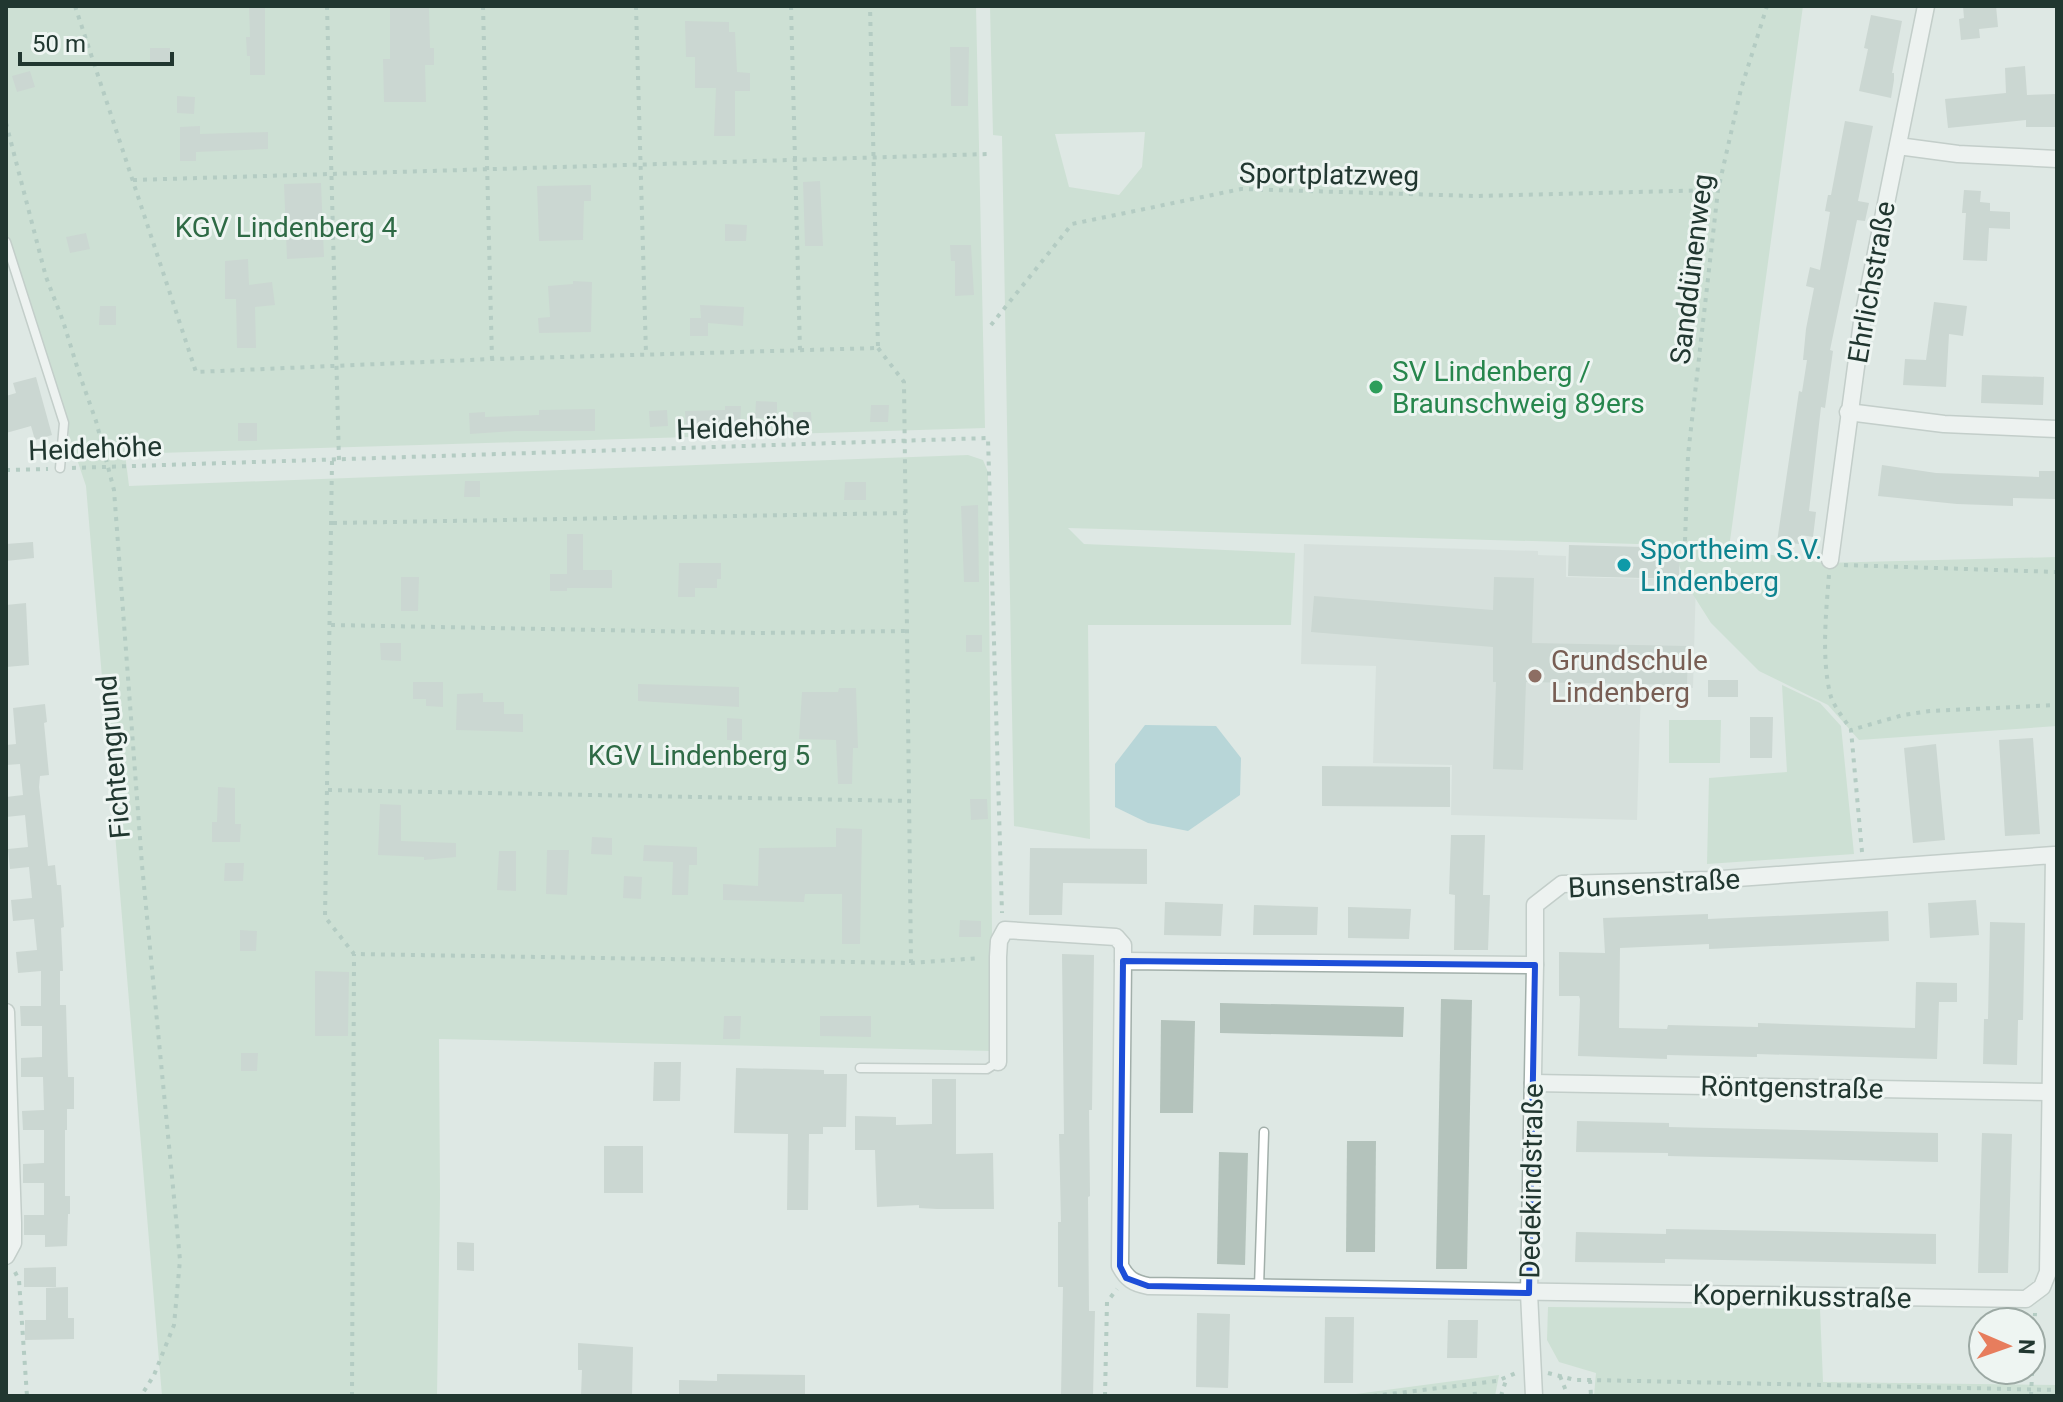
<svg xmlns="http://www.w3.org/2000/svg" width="2063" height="1402" font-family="Roboto,sans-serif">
<rect width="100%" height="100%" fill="#dee8e4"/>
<!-- built -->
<polygon fill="#ccd8d3" points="1304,544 1538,551 1538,555 1566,556 1566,577 1696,580 1693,688 1641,687 1637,820 1451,815 1452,765 1373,763 1376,666 1301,664"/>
<!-- green -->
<g fill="#b8d8c0" fill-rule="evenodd">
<polygon points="6,6 976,6 985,428 125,454 129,486 968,455 983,460 988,472 993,1051 439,1039 440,1197 437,1396 162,1396 86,486 6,249"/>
<path d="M990,6H1803L1729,548L1823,563L2057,557V726L1859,740L1828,705L1759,671L1711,623L1685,582L1672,545L1068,528L1084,544L1295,553L1291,625H1088L1090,839L1014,826L1002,136L993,135ZM1145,132L1142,167L1119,195L1069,187L1055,134Z"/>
<polygon points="1782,685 1820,703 1841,726 1854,854 1707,864 1709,778 1787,772"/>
<polygon points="1669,720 1721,720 1720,763 1669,763"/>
<polygon points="1548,1307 1820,1309 1823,1382 2057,1385 2057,1396 1594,1396 1596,1373 1559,1362 1547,1340"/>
<polygon points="1499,1375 1495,1396 1341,1396"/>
</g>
<!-- water -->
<polygon fill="#89c1ca" points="1145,725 1216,726 1241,758 1240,795 1188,831 1148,823 1115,807 1115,764"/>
<!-- building -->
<g fill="#b4c3bc">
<polygon points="249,6 265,6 265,75 250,75 250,56 247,56 246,37 250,37"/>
<polygon points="1963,6 1996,6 1998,27 1979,29 1980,38 1961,40 1959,19 1964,18"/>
<polygon points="429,7 430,48 434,48 434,65 425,65 426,102 384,102 383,59 390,59 390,8"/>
<polygon points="1871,15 1902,21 1892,73 1894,73 1894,80 1891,98 1859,91 1868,49 1864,48"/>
<polygon points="685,21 729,22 729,32 735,32 737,72 750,73 750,91 735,91 735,136 714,136 716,88 695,88 695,57 686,57"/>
<polygon points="950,47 969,47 968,106 951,106"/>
<rect x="150" y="48" width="20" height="16"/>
<polygon points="2025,66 2027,95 2057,94 2057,127 2026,127 2026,120 1948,128 1945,99 2006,93 2005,68"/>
<polygon points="30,71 35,87 17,92 12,76"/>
<polygon points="177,96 195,97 194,114 177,113"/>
<polygon points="1845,121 1873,126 1858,201 1869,203 1865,221 1857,220 1830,350 1833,351 1825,408 1821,407 1809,511 1816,512 1813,537 1801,535 1800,544 1777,542 1799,391 1802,392 1807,360 1803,360 1806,329 1814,288 1806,286 1810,267 1820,270 1830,212 1825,211 1828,195 1831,195"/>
<polygon points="200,126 200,134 268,132 268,149 196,152 196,161 180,161 180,127"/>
<polygon points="820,181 823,246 805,246 803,182"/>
<polygon points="321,183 324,257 287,259 284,184"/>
<polygon points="591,185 591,201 584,201 583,240 539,241 537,186"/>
<polygon points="1964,190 1981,191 1980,202 1990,203 1990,211 2010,212 2010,229 1989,228 1987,261 1963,260 1966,213 1962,213"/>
<polygon points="725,224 747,225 746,241 725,241"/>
<polygon points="86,233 90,249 70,253 66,237"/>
<polygon points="950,245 971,245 974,295 955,296 955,261 951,261"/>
<polygon points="248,259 249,285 272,282 275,305 255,307 256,348 237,348 236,299 225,299 225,261"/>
<polygon points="573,281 592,282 591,332 539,333 538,318 550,317 548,286 573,284"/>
<polygon points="1934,302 1967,306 1963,336 1949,334 1946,387 1903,385 1905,359 1926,360"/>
<polygon points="700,305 744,307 743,326 708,323 708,336 690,336 690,318 701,318"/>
<polygon points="100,306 116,306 116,325 99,325"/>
<polygon points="1982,375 2044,377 2043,405 1981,403"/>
<polygon points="36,377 52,435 35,440 31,426 6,433 6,396 16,393 13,383"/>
<polygon points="756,401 777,402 777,418 755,418"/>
<polygon points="871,405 889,405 888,422 870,422"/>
<polygon points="725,406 741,406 740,428 725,428 725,426 686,427 685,411 725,410"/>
<polygon points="595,409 595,431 515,431 470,434 469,413 485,412 485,417 539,415 539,410"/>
<polygon points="667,410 668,426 650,427 649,411"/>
<polygon points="793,412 811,412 812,429 794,429"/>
<rect x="238" y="423" width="19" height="18"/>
<polygon points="1882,465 1936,473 2039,477 2039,471 2057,471 2057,499 2013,498 2013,506 1957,504 1878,496"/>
<polygon points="465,481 480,481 480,497 464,497"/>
<polygon points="845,482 866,482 866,500 844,500"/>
<polygon points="978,505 979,582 964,582 961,506"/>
<polygon points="567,534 583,534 583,570 612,570 612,588 567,588 567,591 550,591 550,574 567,574"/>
<polygon points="33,542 34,558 6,561 6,544"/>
<polygon points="1569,545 1680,548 1679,579 1568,576"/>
<polygon points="679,563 721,563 721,579 717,579 717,588 695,588 695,597 678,597"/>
<polygon points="401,577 419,577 418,611 401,611"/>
<polygon points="1494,577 1534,578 1532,643 1688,646 1687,685 1526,682 1523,770 1493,769 1496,682 1493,682 1493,647 1311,632 1314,596 1493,610"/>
<polygon points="26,603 29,665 6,667 6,605"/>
<rect x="966" y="635" width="16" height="17"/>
<polygon points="380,643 401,643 401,661 381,660"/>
<rect x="1708" y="680" width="30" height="17"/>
<polygon points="413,682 443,682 443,707 426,706 426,699 413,699"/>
<polygon points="638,684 739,687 739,707 638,701"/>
<polygon points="839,688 856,688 858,748 853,748 852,784 838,784 836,740 799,739 802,692 838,692"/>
<polygon points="483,693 483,702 504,702 504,714 523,714 523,732 456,730 457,694"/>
<polygon points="45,704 47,722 44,723 49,775 40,776 39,787 48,866 55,865 57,885 61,885 64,927 61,928 63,971 60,971 60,1005 66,1005 68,1077 74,1077 74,1109 67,1109 67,1130 65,1130 65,1196 70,1196 70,1214 68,1214 67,1246 45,1247 45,1235 24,1235 24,1215 44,1215 44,1183 23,1183 23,1164 44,1163 44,1130 23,1130 22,1111 44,1110 43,1077 21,1077 21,1058 42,1057 42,1026 21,1026 20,1006 41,1006 41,971 18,973 16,952 37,950 34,919 13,921 11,900 32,898 29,867 10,869 8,849 28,847 25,815 6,817 6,797 23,795 20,764 6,765 6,745 16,744 13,708"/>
<polygon points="1750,717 1773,717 1772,758 1750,758"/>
<polygon points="727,718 742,719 742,740 727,740"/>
<polygon points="2033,738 2040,834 2005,836 1999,740"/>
<polygon points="1936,744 1945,840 1913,843 1904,748"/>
<polygon points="1322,766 1450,767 1450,807 1322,806"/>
<polygon points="218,787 235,788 235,824 241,824 240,842 212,842 212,822 217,822"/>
<polygon points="970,799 987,799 988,819 971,820"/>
<polygon points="380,804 401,805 401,841 456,843 456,857 424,860 424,857 378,855"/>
<polygon points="836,828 862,829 860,944 842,944 842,894 805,894 804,902 723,900 723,884 758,886 759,848 836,847"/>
<polygon points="1451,835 1485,835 1483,895 1490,895 1488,950 1454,950 1455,895 1449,894"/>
<polygon points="592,837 612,838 612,855 591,854"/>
<polygon points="644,845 697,847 697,865 689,865 688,895 672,895 673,862 643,861"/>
<polygon points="1030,848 1147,849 1147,884 1063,883 1062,915 1029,915"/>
<polygon points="547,850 569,850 567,895 546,894"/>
<polygon points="499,851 516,851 516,891 497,890"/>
<polygon points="225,863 244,863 243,881 224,881"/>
<polygon points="624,876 642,877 641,899 623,898"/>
<polygon points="1976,900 1979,935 1930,938 1928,903"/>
<polygon points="1165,902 1223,904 1221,936 1164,935"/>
<polygon points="1254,905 1318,907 1317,935 1253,935"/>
<polygon points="1348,907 1411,909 1409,939 1348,938"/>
<polygon points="1888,911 1889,941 1709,949 1709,944 1620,948 1619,1028 1667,1029 1668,1025 1758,1027 1758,1023 1915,1028 1916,982 1957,983 1957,1002 1939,1002 1937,1059 1757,1054 1757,1057 1667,1055 1667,1059 1578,1056 1580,999 1579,996 1559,996 1559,952 1605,953 1603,918 1708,914 1708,919"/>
<polygon points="960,920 981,921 981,937 959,937"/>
<polygon points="1990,922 2025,923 2023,1020 2018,1020 2017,1065 1983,1064 1984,1019 1988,1019"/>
<polygon points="240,930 257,931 256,951 240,951"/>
<polygon points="1062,954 1094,955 1092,1110 1089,1110 1090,1196 1088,1197 1089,1311 1095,1311 1093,1396 1061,1396 1063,1287 1058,1287 1058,1222 1061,1222 1059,1134 1064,1134"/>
<polygon points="315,971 349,972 348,1036 315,1036"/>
<polygon points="1441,999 1472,1000 1467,1269 1436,1269"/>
<polygon points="1220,1003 1404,1007 1403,1037 1220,1033"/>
<polygon points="724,1016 741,1016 740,1039 723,1039"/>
<polygon points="820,1016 871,1016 871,1037 820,1036"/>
<polygon points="1161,1020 1195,1021 1193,1113 1160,1113"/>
<polygon points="241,1053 258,1053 257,1071 241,1071"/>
<polygon points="654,1062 681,1062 680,1101 653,1101"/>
<polygon points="736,1068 824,1070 824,1074 847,1074 846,1127 823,1127 823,1134 809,1134 808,1210 787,1210 788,1134 734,1133"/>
<polygon points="932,1079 956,1079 956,1154 993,1153 994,1209 937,1209 919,1208 919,1205 877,1207 875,1150 855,1150 855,1116 896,1117 896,1125 932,1124"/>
<polygon points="1577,1121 1669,1123 1669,1127 1938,1133 1938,1162 1668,1156 1668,1153 1576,1152"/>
<polygon points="1982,1133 2012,1134 2008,1273 1978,1273"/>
<polygon points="1347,1141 1376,1141 1375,1252 1346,1252"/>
<rect x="604" y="1146" width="39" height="47"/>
<polygon points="1219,1152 1248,1153 1245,1265 1217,1264"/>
<polygon points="1666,1229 1936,1234 1936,1264 1665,1259 1665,1263 1575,1262 1576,1232 1666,1234"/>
<polygon points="457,1242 474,1243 474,1271 457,1270"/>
<polygon points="56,1267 56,1287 24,1287 24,1268"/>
<polygon points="68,1287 68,1318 74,1318 74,1339 25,1340 25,1320 46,1320 46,1288"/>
<polygon points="1197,1313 1230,1314 1228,1388 1196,1387"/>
<polygon points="1325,1317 1354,1317 1353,1383 1324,1383"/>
<polygon points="1448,1320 1478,1320 1477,1358 1447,1358"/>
<polygon points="578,1343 633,1347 632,1396 581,1396 582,1370 578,1370"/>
<polygon points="717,1374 805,1375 805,1396 679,1396 679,1380 717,1381"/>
</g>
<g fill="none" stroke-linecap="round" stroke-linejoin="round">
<defs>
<g id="lane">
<polyline points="6,242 64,423 60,468"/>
<polyline points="860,1068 987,1069 998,1062"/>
<polyline points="1259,1287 1264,1132"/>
</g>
<g id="street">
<polyline points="1898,146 1958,154 2057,159"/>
<polyline points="1848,412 1944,424 2057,429"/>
<polyline points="1830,560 1862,322 1926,6"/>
<path d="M2054,855L2048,1272L2042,1287L2026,1299L1148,1286C1133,1283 1127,1279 1120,1266L1123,961L1535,965V905L1562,884L1709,880L2054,855H2057"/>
<polyline points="6,1012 13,1223 13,1243 6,1256"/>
<polyline points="998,1062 998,957 999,941 1005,930 1116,937 1123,945 1123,961"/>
<polyline points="1533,1083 2050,1092"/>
<polyline points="1534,1396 1529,1293 1535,965"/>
</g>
</defs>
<!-- lane casing -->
<use href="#lane" stroke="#a2afaa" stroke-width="11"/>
<!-- street casing -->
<use href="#street" stroke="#a2afaa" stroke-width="19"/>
<!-- path -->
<g stroke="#81aa9c" stroke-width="4" stroke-dasharray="4 6" stroke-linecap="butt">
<polyline points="75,6 196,372 492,359 878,348 870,6"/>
<polyline points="327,6 339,461"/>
<polyline points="483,6 492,359"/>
<polyline points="636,6 646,354"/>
<polyline points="791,6 800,350"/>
<polyline points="6,123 46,277 63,321 79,373 96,421 114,490 142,865 180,1260 174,1325 154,1375 141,1396"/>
<polyline points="133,180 988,154"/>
<polyline points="991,325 1072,224 1241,189 1474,196 1718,190"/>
<polyline points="878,348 904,382 911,963"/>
<polyline points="332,461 325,917 354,954 911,963 980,958"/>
<polyline points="72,468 988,438 1002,913"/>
<polyline points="6,470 48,469"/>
<polyline points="333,523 906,513"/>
<polyline points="1685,541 1688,455 1718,190 1741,89 1767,6"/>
<polyline points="1844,565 2057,572"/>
<path d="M1829,575C1826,612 1821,661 1831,697C1835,708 1845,720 1851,730"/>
<polyline points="331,625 759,633 908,631"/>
<polyline points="328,790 909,801"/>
<polyline points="1862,852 1851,730 1903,715 1930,711 2057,705"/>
<polyline points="15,1272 19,1280 27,1396"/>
<polyline points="1548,1373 1575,1380 1590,1380 2057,1390"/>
<polyline points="1560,1376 1568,1396"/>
<polyline points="1590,1380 1591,1396"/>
<polyline points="1474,1382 1475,1396"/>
<polyline points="352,1396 354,954"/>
<polyline points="1105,1396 1107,1302 1117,1289"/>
<polyline points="1373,1396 1497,1381 1516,1373"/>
<polyline points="1501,1396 1507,1377"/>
<polyline points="2031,1396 2035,1313"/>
</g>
<!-- lane -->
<use href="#lane" stroke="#fff" stroke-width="8"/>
<!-- street -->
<use href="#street" stroke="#fff" stroke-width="16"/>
</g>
<!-- marked area -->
<path d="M0 0H2063V1402H0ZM1123,961L1535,965L1529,1293L1148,1286L1126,1278L1120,1266Z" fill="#dee8e4" fill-opacity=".55" fill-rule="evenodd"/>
<path fill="none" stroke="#1d4ed8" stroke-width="6" stroke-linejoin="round" d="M1123,961L1535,965L1529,1293L1148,1286L1126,1278L1120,1266Z"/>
<!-- markers -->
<circle fill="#2e9e5b" stroke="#eef5f2" stroke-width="3" cx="1376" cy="387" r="8"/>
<circle fill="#0f9aa8" stroke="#eef5f2" stroke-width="3" cx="1624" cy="565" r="8"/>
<circle fill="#8d6e63" stroke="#eef5f2" stroke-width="3" cx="1535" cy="676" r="8"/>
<g text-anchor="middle" stroke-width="6" stroke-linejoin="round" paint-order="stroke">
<!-- street labels -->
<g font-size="28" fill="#213730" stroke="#eef5f2">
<text transform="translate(1329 174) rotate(1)" y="10">Sportplatzweg</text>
<text transform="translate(1691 269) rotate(-83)" y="10">Sanddünenweg</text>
<text transform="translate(1871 282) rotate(-80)" y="10">Ehrlichstraße</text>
<text transform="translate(743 427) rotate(-2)" y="10">Heidehöhe</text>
<text transform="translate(95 448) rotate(-2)" y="10">Heidehöhe</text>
<text transform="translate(113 757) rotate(-95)" y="10">Fichtengrund</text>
<text transform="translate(1654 883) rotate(-3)" y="10">Bunsenstraße</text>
<text transform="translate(1792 1087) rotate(1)" y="10">Röntgenstraße</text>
<text transform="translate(1531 1181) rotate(-89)" y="10">Dedekindstraße</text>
<text transform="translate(1802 1296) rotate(1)" y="10">Kopernikusstraße</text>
</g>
<!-- park labels -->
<g font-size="28" fill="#2e6a45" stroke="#eef5f2">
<text x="286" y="237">KGV Lindenberg 4</text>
<text x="699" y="765">KGV Lindenberg 5</text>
</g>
<!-- leisure labels -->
<g font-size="28" fill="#27864d" stroke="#eef5f2" text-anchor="start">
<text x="1392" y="381">SV Lindenberg /<tspan x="1392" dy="32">Braunschweig 89ers</tspan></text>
</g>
<!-- culture labels -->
<g font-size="28" fill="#0d838f" stroke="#eef5f2" text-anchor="start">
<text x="1640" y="559">Sportheim S.V.<tspan x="1640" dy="32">Lindenberg</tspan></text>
</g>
<!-- education labels -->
<g font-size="28" fill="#785e54" stroke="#eef5f2" text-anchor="start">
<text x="1551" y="670">Grundschule<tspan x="1551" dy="32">Lindenberg</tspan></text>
</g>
</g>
<!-- border -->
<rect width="2063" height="1402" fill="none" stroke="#213730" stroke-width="16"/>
<!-- north arrow -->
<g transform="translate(2007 1346) rotate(92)"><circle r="38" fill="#eef5f2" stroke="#9ca9a4" stroke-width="2"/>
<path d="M0-6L14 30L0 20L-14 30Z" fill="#e77d5d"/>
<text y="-12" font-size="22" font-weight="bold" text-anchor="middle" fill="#213730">N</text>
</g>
<!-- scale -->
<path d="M20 52v12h152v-12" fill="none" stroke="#213730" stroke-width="4"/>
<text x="32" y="52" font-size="24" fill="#213730" stroke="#eef5f2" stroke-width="6" paint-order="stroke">50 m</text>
</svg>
